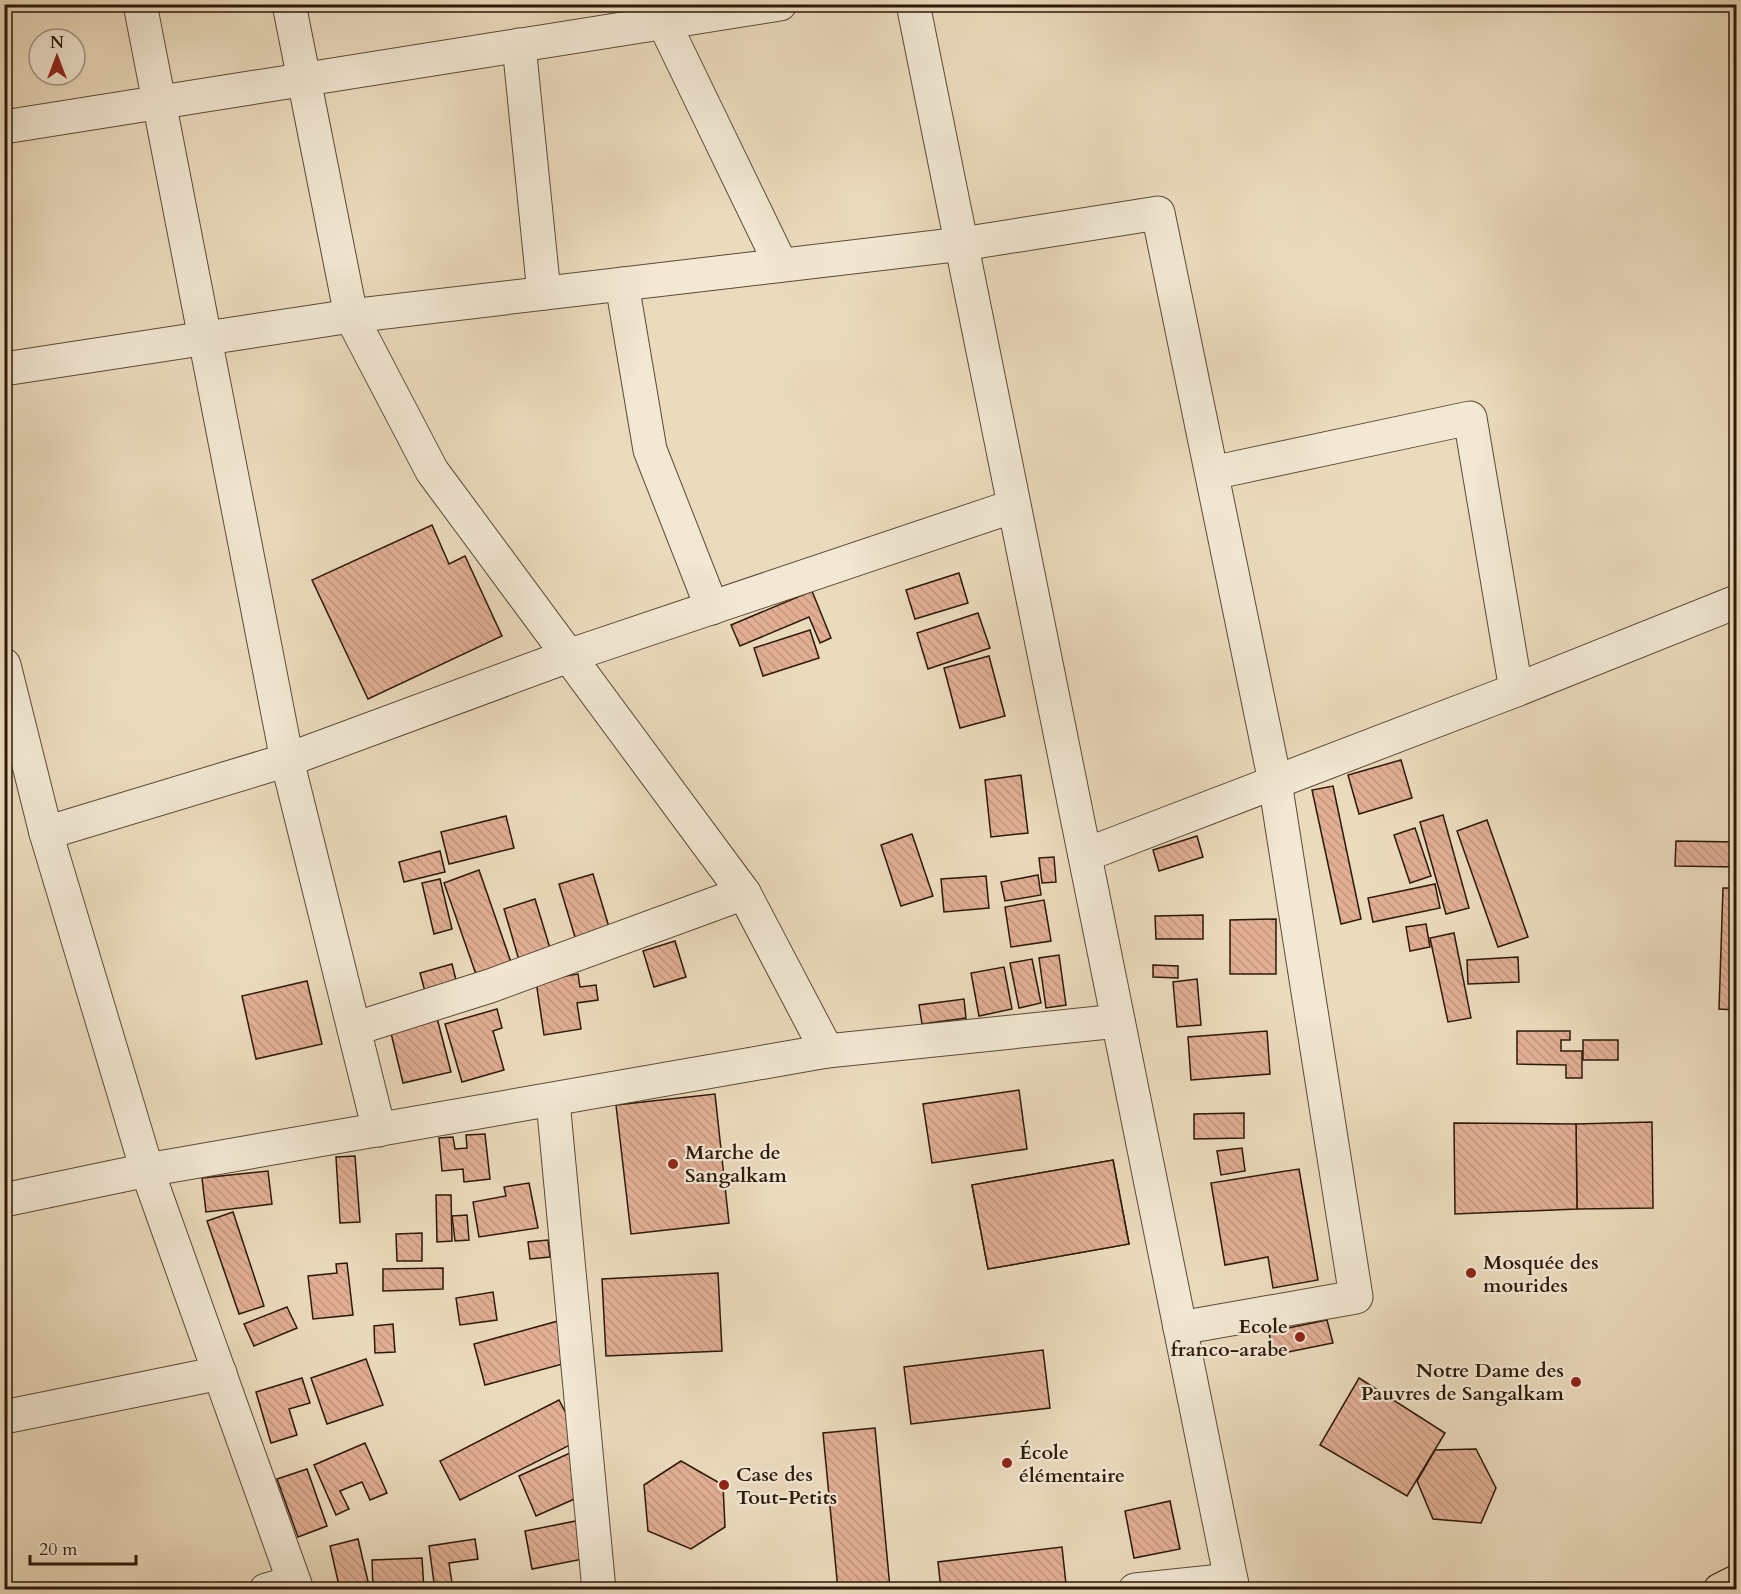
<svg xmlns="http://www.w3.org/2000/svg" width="1741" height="1594" font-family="Cardo,serif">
<defs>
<pattern id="building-back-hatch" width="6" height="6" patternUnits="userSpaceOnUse" patternTransform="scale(1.5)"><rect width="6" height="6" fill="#e2af95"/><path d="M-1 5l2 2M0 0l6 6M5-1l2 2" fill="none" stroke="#c2967f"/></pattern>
</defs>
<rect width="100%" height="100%" fill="#ebdbbd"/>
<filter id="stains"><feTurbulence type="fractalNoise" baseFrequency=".00333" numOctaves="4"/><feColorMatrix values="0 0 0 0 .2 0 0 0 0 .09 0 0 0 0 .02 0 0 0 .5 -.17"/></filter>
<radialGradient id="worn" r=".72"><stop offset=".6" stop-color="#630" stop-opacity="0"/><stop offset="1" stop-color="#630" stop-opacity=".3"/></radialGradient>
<!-- building -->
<g fill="url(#building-back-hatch)" stroke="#2c1908" stroke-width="1.5">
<polygon points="432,525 449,564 465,556 502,636 368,699 312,580"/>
<polygon points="959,573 968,603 915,619 906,590"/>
<polygon points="812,591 831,638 820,643 809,617 740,646 731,625"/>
<polygon points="978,613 990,648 928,669 917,633"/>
<polygon points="810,630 819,658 763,676 754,648"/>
<polygon points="989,656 1005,716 960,728 944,668"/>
<polygon points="1401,760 1412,798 1359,814 1348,775"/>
<polygon points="1021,775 1028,833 991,837 985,780"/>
<polygon points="1333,786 1361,919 1341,924 1312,790"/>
<polygon points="1443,815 1469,908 1446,914 1420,822"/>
<polygon points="506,816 514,848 449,864 441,832"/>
<polygon points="1487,820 1528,937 1498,947 1457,831"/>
<polygon points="1415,828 1431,876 1410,883 1394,835"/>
<polygon points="912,834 933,896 901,906 881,845"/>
<polygon points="1197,836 1203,857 1159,871 1153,850"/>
<polygon points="1676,841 1736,842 1736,867 1675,866"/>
<polygon points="440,851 445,872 404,882 399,862"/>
<polygon points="1054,857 1056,882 1042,883 1039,858"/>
<polygon points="479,870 513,968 478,980 444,883"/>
<polygon points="593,874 612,937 578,947 559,884"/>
<polygon points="1038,875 1041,895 1005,901 1001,882"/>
<polygon points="986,876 989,908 944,912 941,879"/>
<polygon points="440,879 452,929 434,934 422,883"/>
<polygon points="1435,884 1440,908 1373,922 1368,898"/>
<polygon points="1723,888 1736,888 1736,1010 1719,1009"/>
<polygon points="535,899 553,958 521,967 504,909"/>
<polygon points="1044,900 1051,941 1011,947 1005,907"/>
<polygon points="1203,915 1203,939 1156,939 1155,916"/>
<polygon points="1276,919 1276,974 1230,974 1230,920"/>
<polygon points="1426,924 1430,947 1410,951 1406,927"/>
<polygon points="1454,933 1471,1018 1448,1022 1430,938"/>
<polygon points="675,941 686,977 654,987 643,951"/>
<polygon points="1059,955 1066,1005 1046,1008 1039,958"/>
<polygon points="1518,957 1519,982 1468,984 1467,960"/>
<polygon points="1032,959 1041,1003 1019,1008 1010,963"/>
<polygon points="452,964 459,992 427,999 420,973"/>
<polygon points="1153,965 1178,966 1178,978 1153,977"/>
<polygon points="1004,967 1012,1009 979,1016 971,973"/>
<polygon points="578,974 580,987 596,985 598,1000 577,1003 581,1029 544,1035 536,981"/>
<polygon points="1197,979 1201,1025 1177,1027 1173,982"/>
<polygon points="307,981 322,1044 256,1059 242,996"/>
<polygon points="964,999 966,1018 922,1024 919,1005"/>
<polygon points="497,1009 502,1028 493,1031 504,1070 462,1082 445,1024"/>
<polygon points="437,1018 451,1072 403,1083 390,1029"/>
<polygon points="1267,1031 1270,1074 1191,1080 1188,1037"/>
<polygon points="1517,1031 1570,1031 1570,1040 1561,1040 1561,1051 1582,1051 1582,1078 1566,1078 1566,1065 1517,1064"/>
<rect x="1583" y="1040" width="35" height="20"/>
<polygon points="1019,1090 1027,1149 932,1163 923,1104"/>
<polygon points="715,1094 729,1223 631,1234 616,1105"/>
<polygon points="1244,1113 1244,1138 1194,1139 1194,1114"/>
<polygon points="1652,1122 1653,1208 1577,1209 1576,1124"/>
<polygon points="1454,1123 1576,1124 1577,1209 1455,1214"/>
<polygon points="485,1134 490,1179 464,1182 463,1169 442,1171 439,1138 453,1137 455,1149 467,1148 466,1135"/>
<polygon points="1242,1148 1245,1171 1221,1175 1217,1151"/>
<polygon points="355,1156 360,1222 340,1223 336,1157"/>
<polygon points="1113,1160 1129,1244 988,1269 972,1185"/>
<polygon points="1113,1160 1129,1244 988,1269 972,1185"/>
<polygon points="1299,1169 1318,1280 1273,1288 1268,1257 1225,1265 1211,1183"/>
<polygon points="268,1171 272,1204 206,1212 202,1178"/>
<polygon points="529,1183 538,1228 479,1237 473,1202 506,1196 504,1187"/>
<polygon points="436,1195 451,1195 452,1241 437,1242"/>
<polygon points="233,1212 264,1306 239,1314 207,1221"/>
<polygon points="467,1215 469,1240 455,1241 452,1216"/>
<polygon points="422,1233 422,1261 397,1261 396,1234"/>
<polygon points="548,1240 550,1257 530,1259 528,1242"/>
<polygon points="347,1263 353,1315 313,1319 308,1276 337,1273 336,1264"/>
<polygon points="443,1268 443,1289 383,1291 383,1269"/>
<polygon points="718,1273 722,1351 606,1356 602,1279"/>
<polygon points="493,1292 497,1320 460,1325 456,1298"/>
<polygon points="287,1307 297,1328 254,1346 244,1324"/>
<polygon points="1327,1320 1333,1343 1273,1355 1269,1332"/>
<polygon points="558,1321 570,1362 485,1385 474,1344"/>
<polygon points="393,1324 395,1352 375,1353 374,1326"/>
<polygon points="1043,1350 1050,1408 911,1424 904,1367"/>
<polygon points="366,1359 383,1405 327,1424 311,1378"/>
<polygon points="302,1378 310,1403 289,1409 297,1435 271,1443 256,1392"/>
<polygon points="1359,1378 1445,1433 1407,1496 1320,1445"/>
<polygon points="559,1400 580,1440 460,1500 440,1461"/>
<polygon points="875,1428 890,1588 838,1590 823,1433"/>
<polygon points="365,1443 387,1493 370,1500 362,1482 340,1491 349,1509 336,1515 314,1465"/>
<polygon points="1476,1449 1496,1488 1481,1523 1433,1519 1417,1481 1435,1450"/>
<polygon points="570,1453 588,1493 536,1516 519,1476"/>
<polygon points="681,1461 723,1485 725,1527 691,1549 648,1531 644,1485"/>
<polygon points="307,1469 327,1526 298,1537 277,1479"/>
<polygon points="1170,1501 1180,1549 1134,1558 1125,1511"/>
<polygon points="576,1521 583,1559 532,1569 525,1531"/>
<polygon points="358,1539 370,1590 340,1590 330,1546"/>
<polygon points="475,1539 478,1559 449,1563 453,1590 435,1590 429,1546"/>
<polygon points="1062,1547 1066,1584 1021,1590 941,1590 938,1562"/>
<polygon points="422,1558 424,1590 373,1590 372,1560"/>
</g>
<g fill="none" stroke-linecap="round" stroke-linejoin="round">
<defs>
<g id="minor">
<polyline points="140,4 287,760 379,1130"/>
<polyline points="289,4 351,316 432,471 744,893 827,1051"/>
<polyline points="913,4 1233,1590"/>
<polyline points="650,8 664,23 781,265"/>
<polyline points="519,45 544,293"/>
<polyline points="4,127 780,4"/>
<polyline points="622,284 650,450 712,608"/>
<polyline points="4,369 351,316 962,244 1158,213 1275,782 1356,1297 1180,1328"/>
<polyline points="1212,473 1470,418 1516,690"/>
<polyline points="4,665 46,833 147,1170 297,1590"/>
<polyline points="46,833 287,760 568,656 1014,506"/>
<polyline points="1085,855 1516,690 1736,602"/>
<polyline points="354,1029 490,986 744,893"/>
<polyline points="553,1101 599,1590"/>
<polyline points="4,1200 147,1170 827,1051 1118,1021"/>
<polyline points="4,1417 220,1373"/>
<polyline points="266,1590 294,1582"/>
<polyline points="1135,1590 1231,1580"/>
</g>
<polyline id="major" points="1720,1590 1736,1582"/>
</defs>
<!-- minor casing -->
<use href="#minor" stroke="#5c4a35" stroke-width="35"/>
<!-- major casing -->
<use href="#major" stroke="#2c1908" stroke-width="35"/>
<!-- minor -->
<use href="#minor" stroke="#f2e8d4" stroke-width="33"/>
<!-- major -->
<use href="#major" stroke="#ebdbbd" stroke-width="33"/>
</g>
<!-- markers -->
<g fill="#8f2418" stroke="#f2e8d4" stroke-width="2">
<circle cx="673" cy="1164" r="6"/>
<circle cx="1471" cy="1273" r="6"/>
<circle cx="1300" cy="1337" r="6"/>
<circle cx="1576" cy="1382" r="6"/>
<circle cx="1007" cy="1463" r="6"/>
<circle cx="724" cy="1485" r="6"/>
</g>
<g text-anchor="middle" stroke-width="4.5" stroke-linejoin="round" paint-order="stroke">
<!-- poi labels -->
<g font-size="20" font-weight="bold" fill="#2c1908" stroke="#f2e8d4" text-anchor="start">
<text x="685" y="1159">Marche de<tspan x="685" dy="23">Sangalkam</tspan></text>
<text x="1483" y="1269">Mosquée des<tspan x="1483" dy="23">mourides</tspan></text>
<text x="1288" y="1333" text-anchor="end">Ecole<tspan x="1288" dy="23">franco-arabe</tspan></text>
<text x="1564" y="1377" text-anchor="end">Notre Dame des<tspan x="1564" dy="23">Pauvres de Sangalkam</tspan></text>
<text x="1019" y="1459">École<tspan x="1019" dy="23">élémentaire</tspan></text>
<text x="736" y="1481">Case des<tspan x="736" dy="23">Tout-Petits</tspan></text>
</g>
</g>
<!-- margin -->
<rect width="1741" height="1594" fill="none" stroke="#ebdbbd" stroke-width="24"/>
<rect x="6" y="6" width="1729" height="1582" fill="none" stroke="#2c1908" stroke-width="3"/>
<rect x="12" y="12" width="1717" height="1570" fill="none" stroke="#2c1908" stroke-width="1.5"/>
<!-- north arrow -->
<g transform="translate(57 57)"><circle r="28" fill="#f2e8d4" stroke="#a39582" stroke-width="1.5"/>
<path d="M0-4.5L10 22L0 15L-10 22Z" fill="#8f2418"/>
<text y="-9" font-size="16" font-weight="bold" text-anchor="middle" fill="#2c1908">N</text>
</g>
<!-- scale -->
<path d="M30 1555v9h106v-9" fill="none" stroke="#2c1908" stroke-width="3"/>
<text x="39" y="1555" font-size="18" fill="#2c1908" stroke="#f2e8d4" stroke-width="4.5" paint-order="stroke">20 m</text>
<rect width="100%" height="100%" filter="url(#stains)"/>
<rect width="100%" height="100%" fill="url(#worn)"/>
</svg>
